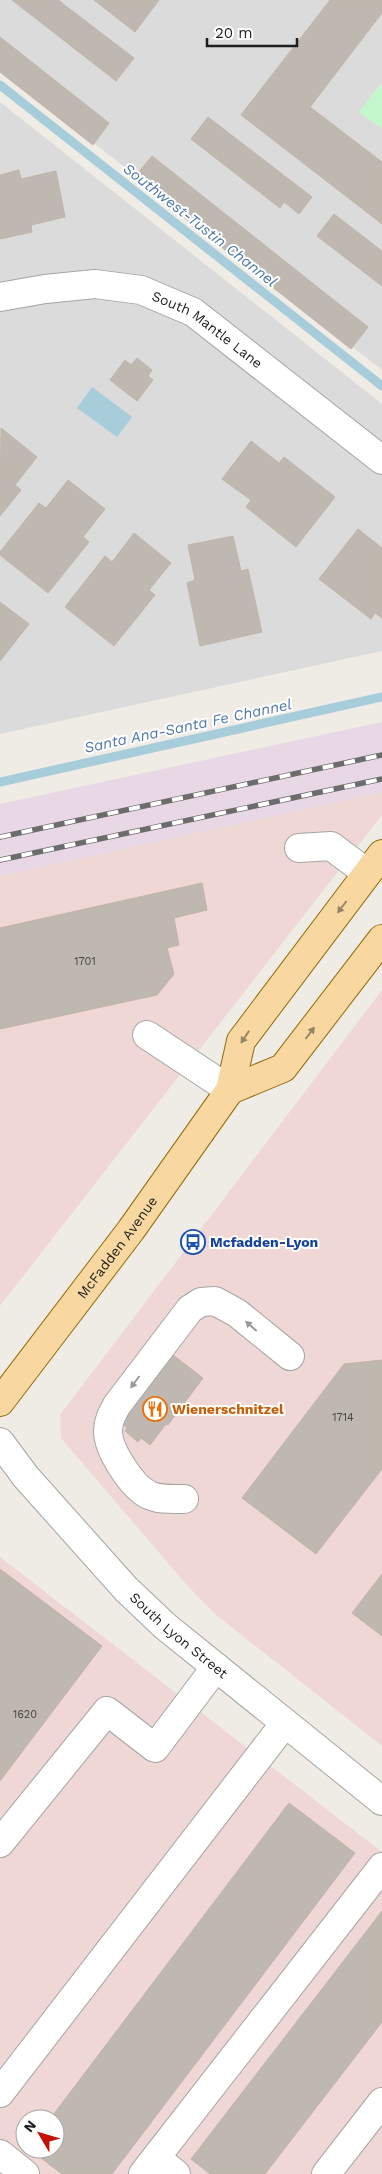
<svg xmlns="http://www.w3.org/2000/svg" width="382" height="2174" font-family="'Work Sans',sans-serif">
<rect width="100%" height="100%" fill="#efece5"/>
<!-- residential -->
<g fill="#dcdbdb">
<polygon points="0,0 382,0 382,370 0,69"/>
<polygon points="0,102 382,404 382,651 0,734"/>
</g>
<!-- commercial -->
<g fill="#efd7d5" fill-rule="evenodd">
<polygon points="382,792 382,815 0,1306 0,876"/>
<polygon points="382,990 382,1746 215,1614 186,1584 61,1438 60,1415"/>
<path d="M0,1557L382,1852V2174H0ZM25,2119H55V2149H25Z"/>
</g>
<!-- industrial -->
<polygon fill="#e8d7e4" points="382,722 382,792 0,876 0,804"/>
<!-- park -->
<polygon fill="#c4f7cb" points="380,84 382,86 382,129 359,112"/>
<!-- water -->
<polygon fill="#a7ccda" points="92,387 132,417 117,437 77,408"/>
<g fill="none" stroke-linecap="round" stroke-linejoin="round">
<!-- stream -->
<g stroke="#a7ccda" stroke-width="9">
<polyline points="0,85 382,386"/>
<polyline points="0,782 382,697"/>
</g>
</g>
<!-- building -->
<g fill="#bfb8b1" stroke="#c0b4a8">
<polygon points="12,0 58,0 134,58 116,81"/>
<polygon points="94,0 159,0 135,32"/>
<polygon points="330,0 382,0 382,13 310,107 382,162 382,224 241,115"/>
<polygon points="0,37 109,123 93,145 0,72"/>
<polygon points="208,117 312,197 299,214 284,202 280,208 191,139"/>
<polygon points="152,156 368,327 351,349 134,178"/>
<polygon points="19,170 21,179 56,171 65,217 31,225 32,232 0,239 0,175"/>
<polygon points="334,214 382,251 382,286 317,236"/>
<polygon points="137,358 152,370 148,376 153,380 137,401 110,380 125,360 131,365"/>
<polygon points="1,428 37,457 15,485 21,490 0,516"/>
<polygon points="251,441 279,463 284,457 335,497 296,547 246,507 251,500 222,479"/>
<polygon points="68,480 105,509 83,537 89,542 48,593 0,555 0,552 39,503 46,508"/>
<polygon points="358,529 382,548 382,618 375,613 371,619 319,579"/>
<polygon points="134,533 171,563 149,590 155,595 114,646 65,607 105,556 112,562"/>
<polygon points="233,536 241,571 248,569 262,632 200,646 187,583 195,580 188,545"/>
<polygon points="0,602 29,624 0,661"/>
<polygon points="202,883 207,910 174,918 179,945 167,948 174,974 157,995 0,1029 0,928"/>
<polygon points="173,1355 203,1378 168,1425 166,1424 150,1445 141,1438 138,1442 125,1431 127,1428 119,1421"/>
<polygon points="382,1360 382,1469 316,1554 242,1498 344,1364"/>
<polygon points="0,1569 102,1646 0,1781"/>
<polygon points="382,1574 382,1636 352,1613"/>
<polygon points="289,1803 355,1853 112,2174 62,2174 29,2149 55,2149 55,2119 50,2119"/>
<polygon points="382,1911 382,2022 265,2174 210,2174 191,2159"/>
</g>
<g fill="none" stroke-linecap="round" stroke-linejoin="round">
<defs>
<g id="minor">
<path id="s1" d="M0,297L45,289L95,284L141,290L193,312L382,460"/>
<polyline points="299,848 331,846 367,873"/>
<polyline points="147,1035 230,1090"/>
<path id="s2" d="M0,1442L26,1477L126,1589L165,1626L382,1801"/>
<path d="M184,1499C173,1499 159,1500 149,1495C132,1487 108,1450 108,1431C108,1421 112,1414 117,1405L190,1309L201,1302L215,1301L237,1313L290,1356"/>
<polyline points="0,1843 107,1711 155,1748 216,1667"/>
<polyline points="0,2093 285,1723"/>
<polyline points="0,2154 25,2174"/>
<polyline points="156,2158 176,2174"/>
<polyline points="143,2174 382,1867"/>
<polyline points="326,2174 382,2102"/>
</g>
<g id="major">
<polyline points="230,1090 283,1068 382,939"/>
<path id="s3" d="M0,1402L131,1230L230,1090L241,1041L382,854"/>
</g>
</defs>
<!-- minor casing -->
<use href="#minor" stroke="#a5a5a5" stroke-width="30"/>
<!-- major casing -->
<use href="#major" stroke="#926b07" stroke-width="30"/>
<!-- minor -->
<use href="#minor" stroke="#fff" stroke-width="28"/>
<!-- major -->
<use href="#major" stroke="#f8d7a1" stroke-width="28"/>
<defs>
<g id="rail">
<polyline points="0,837 382,755"/>
<polyline points="0,860 382,779"/>
</g>
</defs>
<!-- rail casing -->
<use href="#rail" stroke="#6c6c6c" stroke-width="5.5"/>
<!-- rail -->
<use href="#rail" stroke="#fff" stroke-width="4" stroke-dasharray="11" stroke-linecap="butt"/>
</g>
<!-- one-way arrows -->
<defs><path id="oneway-solid" d="M-6-.8H1V-3.2L6.5 0L1 3.2V.8H-6Z" transform="scale(1.25)"/></defs>
<g fill="#968466">
<use href="#oneway-solid" transform="translate(342 907) rotate(127)"/>
<use href="#oneway-solid" transform="translate(310 1033) rotate(-53)"/>
<use href="#oneway-solid" transform="translate(245 1037) rotate(123)"/>
</g>
<g fill="#9a9a9a">
<use href="#oneway-solid" transform="translate(251 1326) rotate(-139)"/>
<use href="#oneway-solid" transform="translate(135 1382) rotate(127)"/>
</g>
<!-- icons -->
<defs>
<symbol id="bus-ring" viewBox="-11 -11 22 22"><circle r="9.5" fill="#fff" stroke="#1a4fb4" stroke-width="1.5"/><path d="M-5-6H5V4H4V6H2V4H-2V6H-4V4H-5ZM-3.5-4V0h7V-4ZM-3.5 1.2v1.5H-2V1.2ZM2 1.2v1.5H3.5V1.2Z" fill="#1a4fb4"/></symbol>
<symbol id="restaurant-ring" viewBox="-11 -11 22 22"><circle r="9.5" fill="#fff" stroke="#e8710a" stroke-width="1.5"/><path d="M-5-6h1v4h1v-4h1v4h1v-4h1v5L-1.5 .5V6h-2V.5L-5-1ZM5-6V6H3V1.5H1.5Q1.5-4 5-6Z" fill="#e8710a"/></symbol>
</defs>
<g fill-rule="evenodd">
<use href="#bus-ring" x="179" y="1228" width="28" height="28"/>
<use href="#restaurant-ring" x="141" y="1395" width="28" height="28"/>
</g>
<g text-anchor="middle" stroke-width="4" stroke-linejoin="round" paint-order="stroke">
<!-- number labels -->
<g font-size="11" fill="#464443">
<text x="85" y="965">1701</text>
<text x="343" y="1421">1714</text>
<text x="25" y="1718">1620</text>
</g>
<!-- street labels -->
<g font-size="14" fill="#1e1e1e" stroke="#fff">
<text dy="5" stroke="none"><textPath href="#s1" startOffset="220">South Mantle Lane</textPath></text>
<text dy="5" stroke="none"><textPath href="#s3" startOffset="194">McFadden Avenue</textPath></text>
<text dy="5" stroke="none"><textPath href="#s2" startOffset="264">South Lyon Street</textPath></text>
</g>
<!-- transit labels -->
<g font-size="14" font-weight="bold" fill="#164399" stroke="#fff" text-anchor="start">
<text x="210" y="1247">Mcfadden-Lyon</text>
</g>
<!-- food labels -->
<g font-size="14" font-weight="bold" fill="#c56008" stroke="#fff" text-anchor="start">
<text x="172" y="1414">Wienerschnitzel</text>
</g>
<!-- water labels -->
<g font-size="15" font-style="italic" fill="#4f77aa" stroke="#fff">
<text transform="translate(200 225) rotate(38)" y="5">Southwest-Tustin Channel</text>
<text transform="translate(188 726) rotate(-12)" y="5">Santa Ana-Santa Fe Channel</text>
</g>
</g>
<!-- north arrow -->
<g transform="translate(40 2134) rotate(308)"><circle r="24" fill="#ffffff" stroke="#a5a5a5"/>
<path d="M0-4L9 19L0 12L-9 19Z" fill="#c31309"/>
<text y="-8" font-size="14" font-weight="bold" text-anchor="middle" fill="#1e1e1e">N</text>
</g>
<!-- scale -->
<path d="M207 38v8h90v-8" fill="none" stroke="#1e1e1e" stroke-width="2.5"/>
<text x="215" y="38" font-size="15" fill="#1e1e1e" stroke="#ffffff" stroke-width="4" paint-order="stroke">20 m</text>
</svg>
